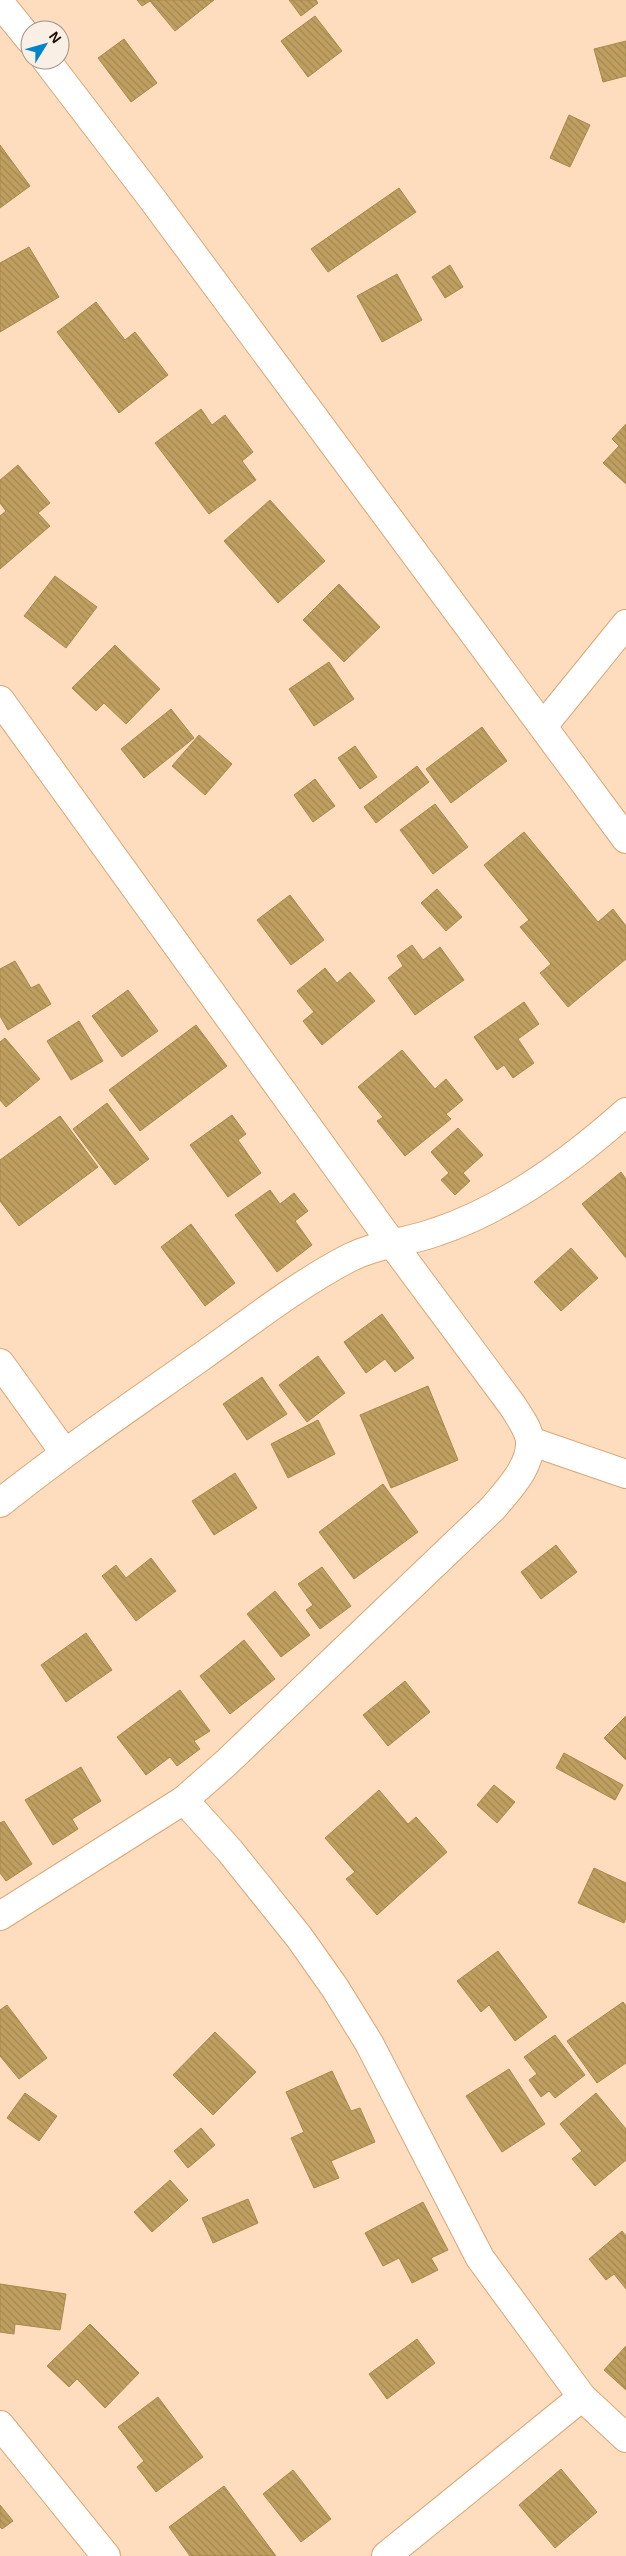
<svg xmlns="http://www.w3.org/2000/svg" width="626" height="2556" font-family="Helvetica,sans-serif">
<defs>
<pattern id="building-back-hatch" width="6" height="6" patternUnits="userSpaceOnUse" patternTransform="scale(1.25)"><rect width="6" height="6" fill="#bf9f60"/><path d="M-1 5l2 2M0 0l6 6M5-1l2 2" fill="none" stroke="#a48752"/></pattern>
</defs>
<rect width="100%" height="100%" fill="#feddbf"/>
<!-- building -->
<g fill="url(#building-back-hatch)" stroke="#a8894a">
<polygon points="137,0 214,0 175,31 150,1 142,6"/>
<polygon points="289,0 316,0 318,3 301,16"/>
<polygon points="315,16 342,51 308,77 281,41"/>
<polygon points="124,39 157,83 131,102 98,58"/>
<polygon points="626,41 626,76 603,82 594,49"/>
<polygon points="569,115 590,125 570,167 550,158"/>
<polygon points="0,145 30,186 0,208"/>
<polygon points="399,188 416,212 328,272 311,249"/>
<polygon points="29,247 59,297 0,332 0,263"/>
<polygon points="450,265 463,287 445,298 432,277"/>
<polygon points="397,274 422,320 382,342 357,296"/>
<polygon points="96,302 125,340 135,332 168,375 119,413 57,332"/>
<polygon points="201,409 212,425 225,415 253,452 242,461 256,480 209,514 155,443"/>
<polygon points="626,424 626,484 603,463 619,446 612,439"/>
<polygon points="18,465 50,503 38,513 50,526 0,569 0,516 6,511 0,503 0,480"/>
<polygon points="270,500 325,561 278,603 224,541"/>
<polygon points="55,576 97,607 66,648 24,616"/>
<polygon points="339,584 380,627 344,662 303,620"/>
<polygon points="115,645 160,689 126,724 104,703 96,711 72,688"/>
<polygon points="329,662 354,699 314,726 289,689"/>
<polygon points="171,709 194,738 144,778 121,749"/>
<polygon points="482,727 507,761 451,803 426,769"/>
<polygon points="199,735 232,764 205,795 172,766"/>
<polygon points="355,746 377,777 360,789 338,758"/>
<polygon points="417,766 429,782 376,823 364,807"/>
<polygon points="315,779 335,806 313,822 294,795"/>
<polygon points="435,804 468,847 433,874 400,830"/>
<polygon points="524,832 598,922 613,909 626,926 626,959 568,1007 540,973 551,964 520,927 529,920 484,865"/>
<polygon points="437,889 462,917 446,931 421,903"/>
<polygon points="290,895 324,940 291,965 257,920"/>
<polygon points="412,945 423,960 440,947 464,980 415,1015 388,978 403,966 397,956"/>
<polygon points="15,961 31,988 39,984 51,1004 8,1030 0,1016 0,969"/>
<polygon points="325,968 337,983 350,972 375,1001 322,1045 303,1021 314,1012 297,991"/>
<polygon points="128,990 158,1031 122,1057 92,1016"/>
<polygon points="524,1002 539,1024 518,1039 534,1063 513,1078 504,1065 497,1070 474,1037"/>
<polygon points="79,1021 103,1061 71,1080 47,1041"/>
<polygon points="196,1025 227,1066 140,1131 109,1090"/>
<polygon points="5,1038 40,1079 6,1107 0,1100 0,1042"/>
<polygon points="402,1050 435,1089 446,1079 463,1100 446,1114 451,1119 405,1156 377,1121 383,1117 358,1087"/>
<polygon points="107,1103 149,1159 115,1185 73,1129"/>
<polygon points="232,1115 246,1134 238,1140 261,1173 228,1197 190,1145"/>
<polygon points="60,1116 98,1167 19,1226 0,1201 0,1160"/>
<polygon points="458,1128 483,1155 463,1173 470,1181 455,1195 441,1180 449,1173 431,1152"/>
<polygon points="621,1172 626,1179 626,1258 582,1204"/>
<polygon points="270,1190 280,1204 294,1193 308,1211 295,1221 312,1245 277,1272 235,1215"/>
<polygon points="191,1224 235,1283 205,1306 161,1247"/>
<polygon points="571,1248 598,1278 561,1311 534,1282"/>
<polygon points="382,1314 414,1358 395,1372 385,1359 366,1373 344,1342"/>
<polygon points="318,1356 345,1393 307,1422 279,1385"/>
<polygon points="262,1377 287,1414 247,1440 223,1404"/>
<polygon points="428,1386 458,1460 391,1488 360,1415"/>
<polygon points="318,1420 335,1454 288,1478 271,1444"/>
<polygon points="235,1473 257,1508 214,1535 192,1501"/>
<polygon points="383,1484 418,1532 354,1579 319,1532"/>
<polygon points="556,1545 577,1572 541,1599 521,1572"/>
<polygon points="151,1558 176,1591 136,1621 102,1576 116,1565 126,1578"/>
<polygon points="322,1567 351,1606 320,1629 306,1610 313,1605 298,1584"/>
<polygon points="275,1591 310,1635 281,1657 247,1614"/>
<polygon points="86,1633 112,1670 66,1702 41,1665"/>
<polygon points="244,1640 275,1679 230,1714 200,1676"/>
<polygon points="405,1681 430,1712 388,1746 363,1715"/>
<polygon points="180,1690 210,1731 194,1741 200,1749 177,1766 170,1757 146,1775 117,1737"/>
<polygon points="626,1716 626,1760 604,1738"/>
<polygon points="564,1753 623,1785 615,1800 556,1768"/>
<polygon points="81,1767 101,1801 72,1819 78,1829 53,1845 25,1800"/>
<polygon points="494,1785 515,1802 497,1823 477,1805"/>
<polygon points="379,1790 408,1824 416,1817 447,1852 377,1915 346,1879 355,1872 325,1838"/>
<polygon points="4,1821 32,1864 6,1881 0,1873 0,1823"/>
<polygon points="594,1868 626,1883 626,1918 624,1923 578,1903"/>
<polygon points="498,1951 547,2017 515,2041 489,2005 481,2012 457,1981"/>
<polygon points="623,2002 626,2006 626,2063 597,2083 567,2041"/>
<polygon points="7,2005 47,2058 19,2079 0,2056 0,2010"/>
<polygon points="215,2032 256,2072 213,2115 173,2075"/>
<polygon points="555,2035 585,2075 555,2098 549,2091 541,2097 529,2080 537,2074 524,2057"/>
<polygon points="509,2069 545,2124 502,2152 466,2096"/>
<polygon points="332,2071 351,2111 360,2108 375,2142 331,2161 339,2178 314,2188 291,2138 304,2132 286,2092"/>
<polygon points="25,2093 57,2116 39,2141 7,2118"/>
<polygon points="596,2093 626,2129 626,2160 595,2186 572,2159 582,2151 560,2124"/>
<polygon points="201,2128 215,2145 188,2168 174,2151"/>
<polygon points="170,2180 188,2200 152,2232 134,2212"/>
<polygon points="248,2199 258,2223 213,2243 202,2218"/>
<polygon points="423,2202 448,2250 431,2258 438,2270 412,2283 399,2258 383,2266 365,2233"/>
<polygon points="622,2231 626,2236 626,2289 614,2274 606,2280 589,2259"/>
<polygon points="0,2284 66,2294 60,2330 15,2324 14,2334 0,2332"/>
<polygon points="90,2324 139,2373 105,2408 77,2379 69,2387 47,2366"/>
<polygon points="417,2339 435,2363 387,2399 369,2374"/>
<polygon points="626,2346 626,2390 604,2370"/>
<polygon points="158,2397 203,2457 156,2492 137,2467 144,2461 118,2427"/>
<polygon points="561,2469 597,2512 555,2548 519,2505"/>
<polygon points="293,2470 331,2519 301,2542 263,2494"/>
<polygon points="224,2486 276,2556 190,2556 169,2527"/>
<polygon points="0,2505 13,2521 2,2529 0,2527"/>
</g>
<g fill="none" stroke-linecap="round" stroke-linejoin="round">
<defs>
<g id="minor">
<polyline points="0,3 30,40"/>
<polyline points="46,60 153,200 626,839"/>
<path d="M0,700L391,1242L512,1405C519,1416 528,1428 530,1440C532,1466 508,1490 493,1508L226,1763L184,1800L0,1916"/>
<polyline points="544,725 626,624"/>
<polyline points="0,1363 64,1452"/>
<polyline points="530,1441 626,1474"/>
<path d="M0,1503C65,1451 133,1405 201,1357C249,1323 297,1285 349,1258C379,1243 406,1243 436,1232C506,1209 571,1161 626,1112"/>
<polyline points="184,1800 230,1851 299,1937 335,1988 369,2043 480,2258 582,2397 626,2438"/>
<polyline points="0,2425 106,2556"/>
<polyline points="386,2556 582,2397"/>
</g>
</defs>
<!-- minor casing -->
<use href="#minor" stroke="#dba675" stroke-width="30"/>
<!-- minor -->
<use href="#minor" stroke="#fff" stroke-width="28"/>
</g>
<!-- north arrow -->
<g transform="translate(45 45) rotate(53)"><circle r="24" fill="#faefe5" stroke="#a09389"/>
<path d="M0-4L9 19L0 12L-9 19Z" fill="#0085cc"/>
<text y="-8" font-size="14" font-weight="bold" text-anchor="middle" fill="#1a0800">N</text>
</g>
</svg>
